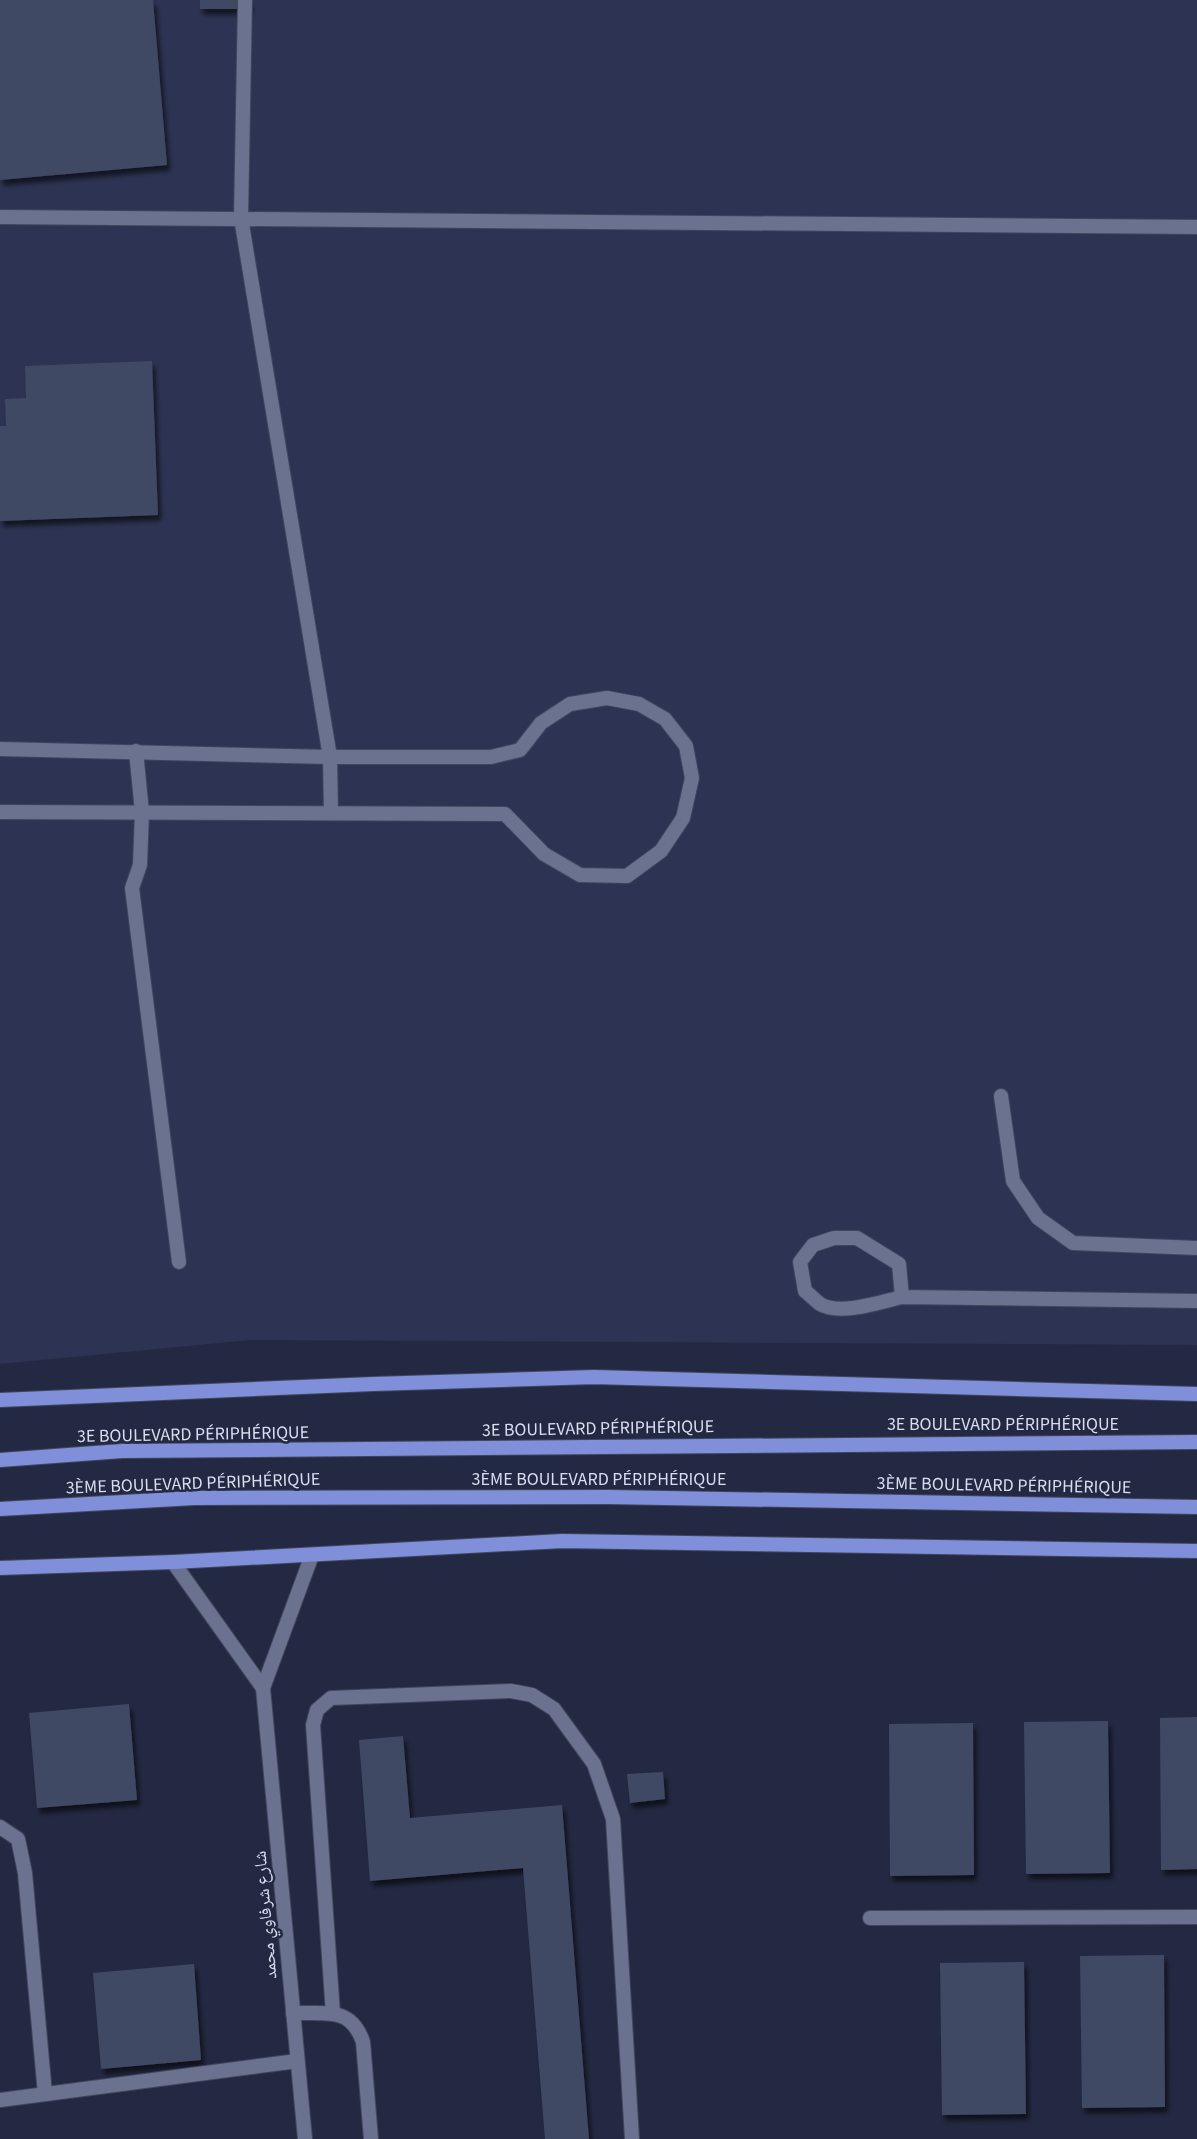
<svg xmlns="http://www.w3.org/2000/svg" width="1197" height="2139" font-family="'Source Sans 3','Noto Naskh Arabic',sans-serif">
<defs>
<filter id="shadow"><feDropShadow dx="3" dy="5.5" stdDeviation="2.5" flood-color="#0009"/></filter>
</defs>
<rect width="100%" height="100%" fill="#242943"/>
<!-- built -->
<polygon fill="#2d3352" points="0,0 1197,0 1197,1345 250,1340 0,1364"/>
<!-- building -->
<g fill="#414863" filter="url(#shadow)">
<polygon points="0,0 153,0 167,165 0,180"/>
<rect x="200" y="0" width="49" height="9"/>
<polygon points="152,361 158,515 0,521 0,426 6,426 5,399 26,398 25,366"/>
<polygon points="129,1704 137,1800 37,1808 29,1713"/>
<polygon points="1197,1717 1197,1869 1161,1870 1160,1718"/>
<polygon points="1108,1721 1110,1873 1026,1874 1024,1722"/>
<polygon points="973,1723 974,1875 890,1876 889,1724"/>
<polygon points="403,1736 410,1818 562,1805 589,2139 545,2139 523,1868 370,1881 359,1740"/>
<polygon points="663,1772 665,1799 630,1803 627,1774"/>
<polygon points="1164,1955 1165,2107 1082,2108 1080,1956"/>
<polygon points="1024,1962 1026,2114 942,2115 940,1963"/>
<polygon points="194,1964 201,2060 101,2069 93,1973"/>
</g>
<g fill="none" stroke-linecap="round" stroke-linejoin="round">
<defs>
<g id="service">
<polyline points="245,0 241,218 330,757 331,813"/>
<polyline points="0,217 1197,227"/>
<polyline points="0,749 330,757 491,757 520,750 541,723 570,704 607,698 639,704 665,719 686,746 692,778 683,818 661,851 627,876 580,875 544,854 505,814 0,812"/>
<polyline points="136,751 142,812 140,865 132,888 179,1262"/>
<polyline points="1001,1096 1013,1181 1038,1218 1073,1243 1197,1248"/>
<path d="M902,1297L899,1264L857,1238H834L813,1245L800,1262L805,1291C810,1295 815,1300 820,1304C840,1316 881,1302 902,1297L1197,1301"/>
</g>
<g id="minor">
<polyline points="173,1562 263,1688"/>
<polyline points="0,1827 18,1839 25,1873 45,2094"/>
<polyline points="870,1918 1197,1917"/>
<path d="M293,2013C325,2014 351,2006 363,2042L371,2139"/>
<polyline points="333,2014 313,1725 317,1710 331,1698 511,1691 532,1695 554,1709 594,1764 613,1819 632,2139"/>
<polyline points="0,2100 297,2061"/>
<polyline points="305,2139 263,1688 312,1555"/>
</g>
<g id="trunk">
<polyline points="0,1400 373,1384 594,1377 1197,1394"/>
<polyline points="0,1460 122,1451 1197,1442"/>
<polyline points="0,1509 194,1498 608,1497 1197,1507"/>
<polyline points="0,1568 173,1562 562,1541 1197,1551"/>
</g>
</defs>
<!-- service casing -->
<use href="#service" stroke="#42465c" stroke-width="16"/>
<!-- minor casing -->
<use href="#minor" stroke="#42465c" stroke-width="16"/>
<!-- trunk casing -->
<use href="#trunk" stroke="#42465c" stroke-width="16"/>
<!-- service -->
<use href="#service" stroke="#6a7290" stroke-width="14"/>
<!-- minor -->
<use href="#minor" stroke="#6a7290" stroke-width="14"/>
<!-- trunk -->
<use href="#trunk" stroke="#7f8fd9" stroke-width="14"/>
</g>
<g text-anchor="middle" stroke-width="5" stroke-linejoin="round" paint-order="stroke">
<!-- street labels -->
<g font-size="18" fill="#d9ddef" stroke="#242943">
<text x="1003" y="1430">3E BOULEVARD PÉRIPHÉRIQUE</text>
<text transform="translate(598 1428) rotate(-1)" y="6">3E BOULEVARD PÉRIPHÉRIQUE</text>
<text transform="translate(193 1434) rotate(-1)" y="6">3E BOULEVARD PÉRIPHÉRIQUE</text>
<text x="599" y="1485">3ÈME BOULEVARD PÉRIPHÉRIQUE</text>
<text transform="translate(193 1483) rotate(-2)" y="6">3ÈME BOULEVARD PÉRIPHÉRIQUE</text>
<text transform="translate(1004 1485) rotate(1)" y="6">3ÈME BOULEVARD PÉRIPHÉRIQUE</text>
<text transform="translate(265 1915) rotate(-95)" y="6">شارع شرفاوي محمد</text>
</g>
</g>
</svg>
